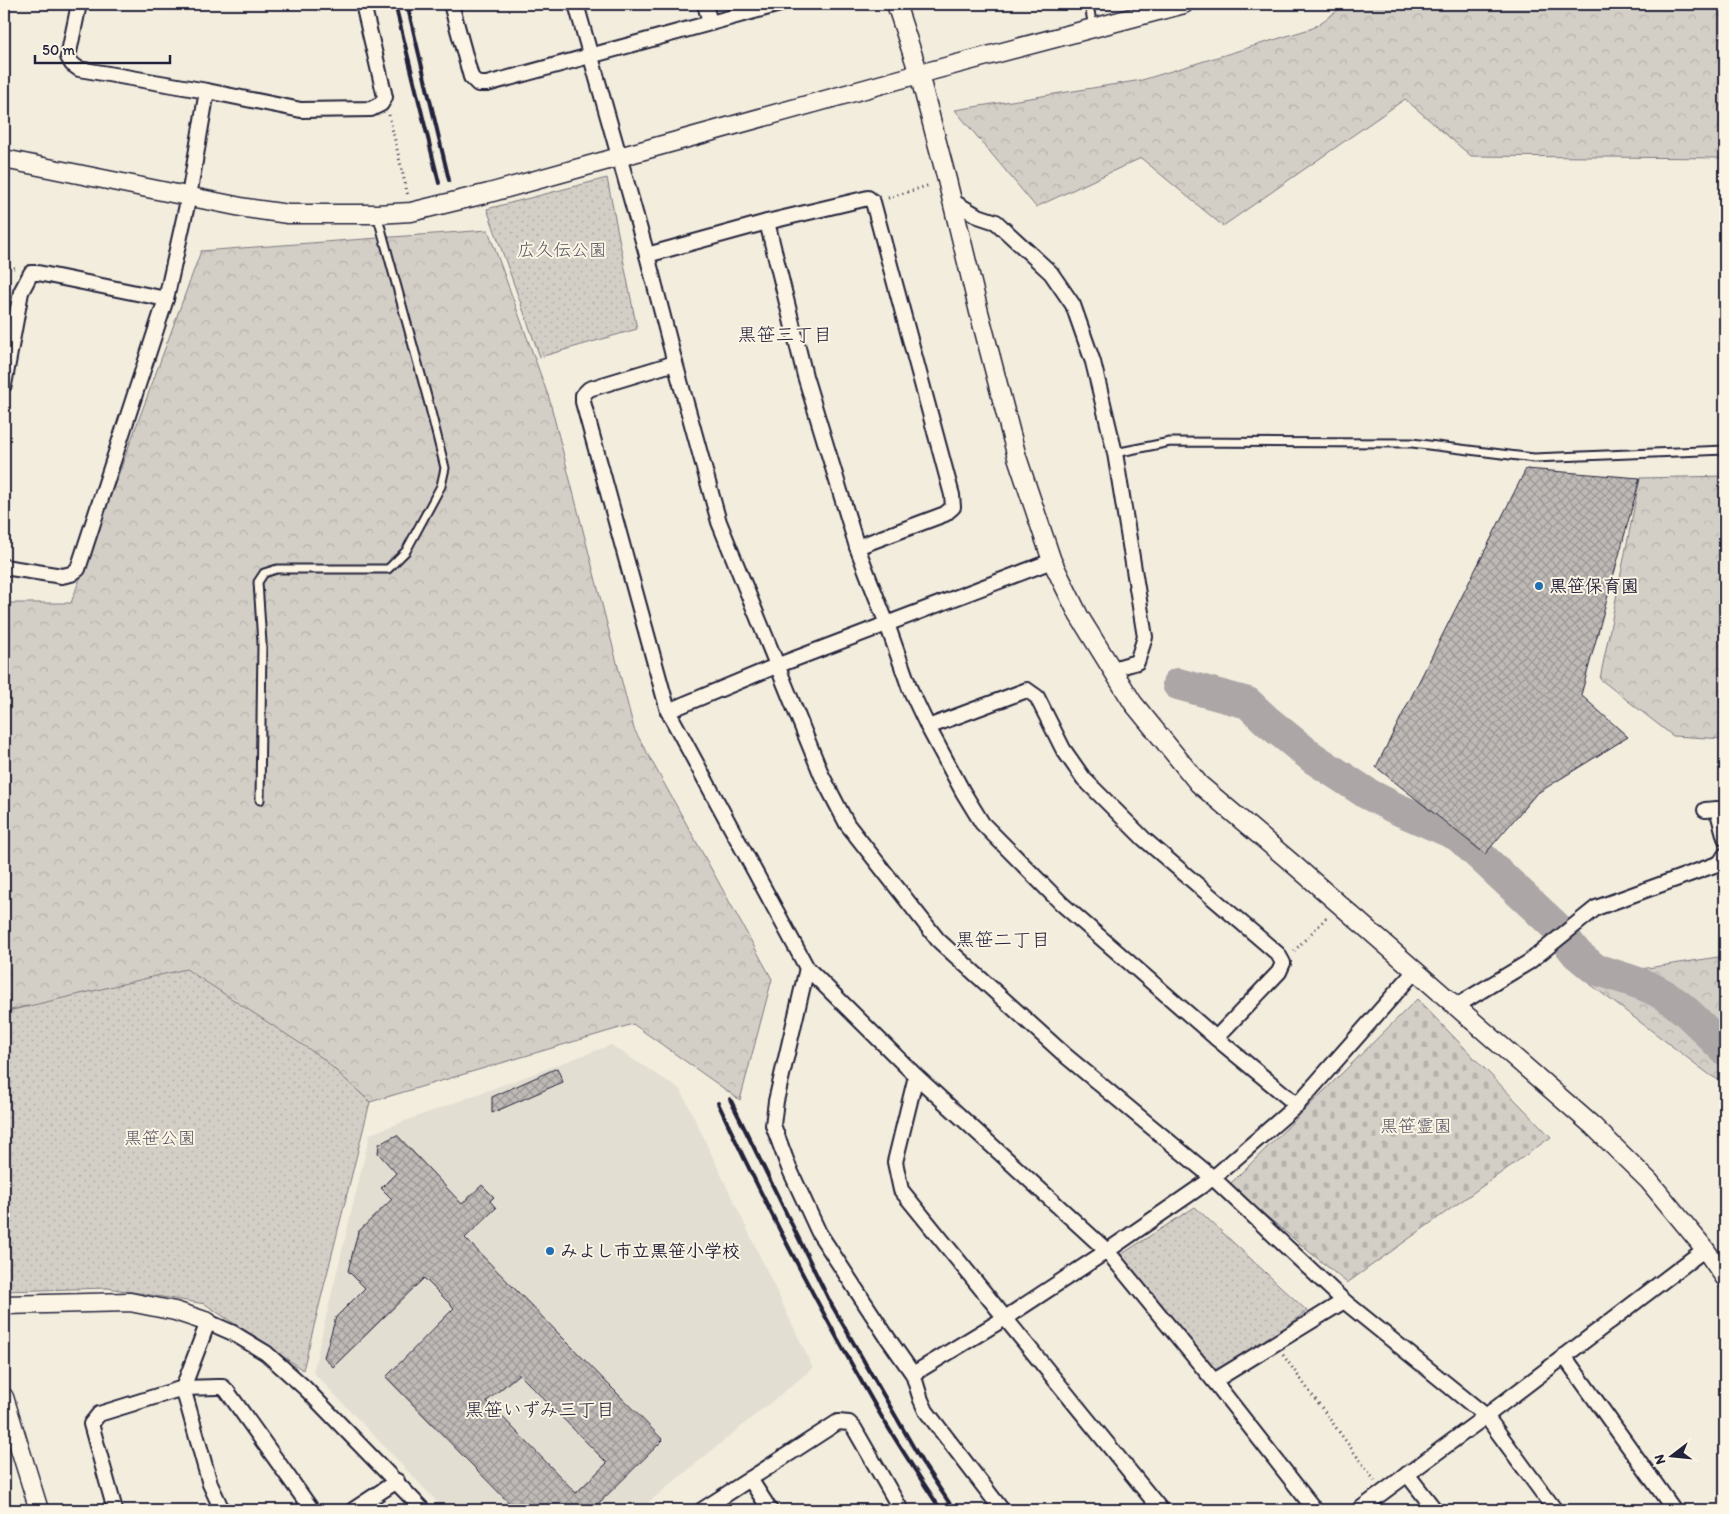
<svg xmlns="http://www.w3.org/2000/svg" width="1729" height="1514" font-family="Itim,'Klee One',sans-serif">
<defs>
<pattern id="forest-crowns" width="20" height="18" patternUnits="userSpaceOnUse" patternTransform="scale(1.25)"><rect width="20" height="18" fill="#d4cfc6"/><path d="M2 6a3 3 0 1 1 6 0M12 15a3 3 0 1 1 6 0" fill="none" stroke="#b6b1ab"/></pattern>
<pattern id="cemetery-stones" width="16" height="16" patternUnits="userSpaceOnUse" patternTransform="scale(1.25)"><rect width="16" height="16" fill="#d4cfc6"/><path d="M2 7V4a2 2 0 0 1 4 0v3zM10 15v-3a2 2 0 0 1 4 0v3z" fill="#b6b1ab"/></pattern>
<pattern id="park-dots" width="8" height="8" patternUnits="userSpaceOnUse" patternTransform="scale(1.25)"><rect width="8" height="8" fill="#d4cfc6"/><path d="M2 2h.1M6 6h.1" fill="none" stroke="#b6b1ab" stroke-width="1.8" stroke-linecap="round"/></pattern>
<pattern id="building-cross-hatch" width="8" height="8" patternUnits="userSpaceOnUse" patternTransform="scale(1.25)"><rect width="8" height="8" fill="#bfbab6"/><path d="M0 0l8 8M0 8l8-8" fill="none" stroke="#9b9795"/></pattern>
</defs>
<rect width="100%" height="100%" fill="#f3edde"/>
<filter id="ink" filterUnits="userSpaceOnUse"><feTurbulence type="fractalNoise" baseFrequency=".02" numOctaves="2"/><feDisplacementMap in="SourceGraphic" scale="10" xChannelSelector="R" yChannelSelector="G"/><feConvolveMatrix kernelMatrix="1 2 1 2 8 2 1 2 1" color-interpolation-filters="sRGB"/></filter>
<g filter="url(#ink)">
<!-- built -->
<polygon fill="#e3ded2" points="611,1045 681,1090 813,1368 639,1510 445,1510 313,1372 370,1134"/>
<!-- forest -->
<g fill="url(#forest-crowns)" stroke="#7b7880">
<polygon points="1347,4 1725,4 1725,158 1471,156 1405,99 1223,226 1141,158 1036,207 955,110 1142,80 1313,28"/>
<polygon points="488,230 549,398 634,729 772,979 740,1100 633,1024 370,1102 321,1057 26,1006 4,1012 4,603 71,603 201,251"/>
<polygon points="1725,476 1725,739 1673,736 1600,679 1640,478"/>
<polygon points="1725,956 1725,1084 1710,1075 1582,978"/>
</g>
<!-- cemetery -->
<polygon fill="url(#cemetery-stones)" stroke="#7b7880" points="1417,999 1551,1137 1347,1283 1229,1185"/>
<!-- park -->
<g fill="url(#park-dots)" stroke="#7b7880">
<polygon points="607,178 637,329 540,357 487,209"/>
<polygon points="186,969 321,1057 370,1102 303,1370 205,1304 108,1288 4,1291 4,1012"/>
<polygon points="1195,1207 1307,1311 1214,1381 1108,1263"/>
</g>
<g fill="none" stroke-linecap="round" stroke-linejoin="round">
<!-- river -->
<path stroke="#aca7a6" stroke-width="32" d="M1178,684L1248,703L1267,721L1313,758L1368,794L1395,808L1455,834L1461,838L1554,925L1577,954L1595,969C1615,976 1638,981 1657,991C1684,1005 1704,1030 1725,1050"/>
</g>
<!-- building -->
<g fill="url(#building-cross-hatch)" stroke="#22223b" fill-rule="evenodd">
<polygon points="1526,469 1640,478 1581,695 1628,737 1536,794 1485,854 1376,767"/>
<polygon points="557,1068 563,1082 492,1113 492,1097"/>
<path d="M397,1135L462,1204L482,1185L494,1197L490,1201L496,1208L465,1238L663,1440L592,1510H516L386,1377L454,1308L424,1278L333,1367L324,1357L336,1317L365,1288L348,1271L358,1232L392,1199L381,1188L396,1173L378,1153L379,1144ZM519,1374L607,1463L576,1493L487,1401Z"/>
</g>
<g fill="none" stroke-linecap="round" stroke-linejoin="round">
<defs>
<g id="service">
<polyline points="1089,4 1093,29"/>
<polyline points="1115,453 1170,442 1412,443 1534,458 1725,450"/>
<polyline points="260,800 262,643 258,582 264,573 277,569 388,569 406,551 441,486 445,468 429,404 377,214"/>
</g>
<g id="minor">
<polyline points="79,4 68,57 72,64 79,69 207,91"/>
<polyline points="451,4 471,77 478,84 487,84 780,4"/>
<polyline points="576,4 647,255 675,363 719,522 822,776 847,824 938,940 1066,1056 1213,1178 1344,1301 1486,1416 1555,1510"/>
<polyline points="705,4 710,23"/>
<polyline points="952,201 978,216 996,222 1051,273 1073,305 1093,362 1115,453 1145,637 1137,662 1113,669"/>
<polyline points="767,222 805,376 857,547 870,581 887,624 910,689 928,727 963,792 982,823 1062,904 1216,1038 1297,1105"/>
<polyline points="647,255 767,222 868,198 873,202 952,495 953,507 945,514 857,547"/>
<polyline points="675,363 589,389 583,395 583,402 668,711 807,968 916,1076 1107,1251 1214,1381 1315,1510"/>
<polyline points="4,385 21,292 31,273 38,273 166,299"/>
<polyline points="4,567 62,576 71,574 78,569 166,299 189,196 207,91 301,110 371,109 381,104 385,97 363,4"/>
<polyline points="668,711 776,666 1052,561"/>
<polyline points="928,727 1027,690 1037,697 1063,749 1084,779 1144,839 1278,954 1283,963 1279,972 1216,1038"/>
<polyline points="1705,810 1717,809 1725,838"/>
<polyline points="807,968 776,1101 773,1125 789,1168 819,1233 887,1337 913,1374 921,1400 926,1411 1002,1510"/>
<polyline points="1456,1006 1529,962 1596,908 1720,863 1725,855"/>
<polyline points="916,1076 895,1162 901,1190 1161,1510"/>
<polyline points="1564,1356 1674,1510"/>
<polyline points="913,1374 1005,1318 1107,1251 1213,1178 1297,1105 1415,971"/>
<polyline points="1214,1381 1344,1301"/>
<polyline points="1407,1474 1435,1510"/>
<polyline points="750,1479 770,1510"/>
<polyline points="115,1510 91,1424 99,1414 183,1388 217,1387 223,1387 227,1391 312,1510"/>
<polyline points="222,1510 210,1484 183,1388 208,1322 233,1333 266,1353 305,1388 423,1510"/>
<polyline points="353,1510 397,1481"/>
<polyline points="702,1510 838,1422 849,1423 854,1428 901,1510"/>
<polyline points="1359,1510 1486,1416 1705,1249"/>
</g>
<g id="tertiary">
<polyline points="896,4 919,74 947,180 979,312 1017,457 1052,561 1079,616 1133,703 1199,784 1292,863 1593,1126 1649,1181 1705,1249 1725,1278"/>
<polyline points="4,159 246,208 288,214 377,214 411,212 489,193 919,74 1184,4"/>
<polyline points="4,1305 130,1302 175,1311 208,1322"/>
<polyline points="4,1397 39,1510"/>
</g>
</defs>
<!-- service casing -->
<use href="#service" stroke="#22223b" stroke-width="11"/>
<!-- minor casing -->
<use href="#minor" stroke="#22223b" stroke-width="18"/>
<!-- tertiary casing -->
<use href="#tertiary" stroke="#22223b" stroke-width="21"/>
<!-- path -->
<g stroke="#22223b" stroke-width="3" stroke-dasharray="1 4" stroke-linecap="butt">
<polyline points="389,115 408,196"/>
<polyline points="888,198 930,185"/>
<polyline points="4,265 18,269"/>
<polyline points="1294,951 1328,916"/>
<polyline points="1283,1355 1375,1481"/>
</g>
<!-- service -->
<use href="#service" stroke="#fcf5e5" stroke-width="7"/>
<!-- minor -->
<use href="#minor" stroke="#fcf5e5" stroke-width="14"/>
<!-- tertiary -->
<use href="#tertiary" stroke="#fcf5e5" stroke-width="18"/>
<!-- rail -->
<g stroke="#22223b" stroke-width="4">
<polyline points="395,4 439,183"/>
<polyline points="407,4 449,180"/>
<polyline points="730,1099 830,1302 922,1462 954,1510"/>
<path d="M718,1103C766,1207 819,1308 876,1407C896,1442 919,1476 941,1510"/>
</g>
</g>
</g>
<!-- markers -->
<g fill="#1f6fb2" stroke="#fcf5e5" stroke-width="2">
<circle cx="1539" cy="586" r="5"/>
<circle cx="550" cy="1251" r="5"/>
</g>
<g text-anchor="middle" stroke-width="4" stroke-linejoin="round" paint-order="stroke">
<!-- park labels -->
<g font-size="18" fill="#575665" stroke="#fcf5e5">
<text x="562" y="256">広久伝公園</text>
<text x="1416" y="1132">黒笹霊園</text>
<text x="160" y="1144">黒笹公園</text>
</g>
<!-- poi labels -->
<g font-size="18" font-weight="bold" fill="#22223b" stroke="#fcf5e5" text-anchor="start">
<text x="1549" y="592">黒笹保育園</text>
<text x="560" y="1257">みよし市立黒笹小学校</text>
</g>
<!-- neighbourhood labels -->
<g font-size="19" fill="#22223b" stroke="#fcf5e5">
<text x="785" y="341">黒笹三丁目</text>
<text x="1003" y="946">黒笹二丁目</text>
<text x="540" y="1416">黒笹いずみ三丁目</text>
</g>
</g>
<!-- margin -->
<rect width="1729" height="1514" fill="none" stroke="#fcf5e5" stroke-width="20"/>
<rect x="10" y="10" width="1709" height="1494" fill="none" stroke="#22223b" stroke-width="2" filter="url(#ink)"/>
<!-- north arrow -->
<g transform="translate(1672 1456) rotate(254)" stroke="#fcf5e5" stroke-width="4" paint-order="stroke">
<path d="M0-4L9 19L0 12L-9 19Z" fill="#22223b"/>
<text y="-8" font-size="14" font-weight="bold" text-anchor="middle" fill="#22223b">N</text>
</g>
<!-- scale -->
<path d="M35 55v8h135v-8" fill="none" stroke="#22223b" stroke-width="2.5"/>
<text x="42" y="55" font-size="15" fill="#22223b" stroke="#fcf5e5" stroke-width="4" paint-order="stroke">50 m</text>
</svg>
